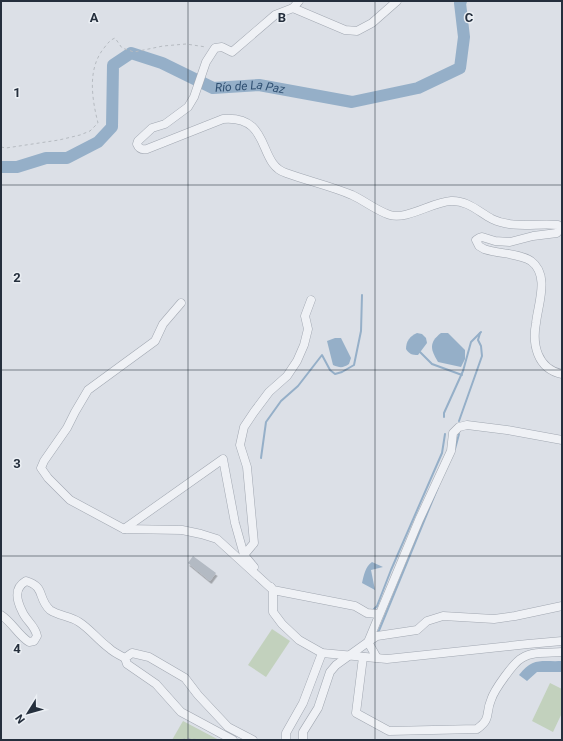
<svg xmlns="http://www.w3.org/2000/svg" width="563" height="741" font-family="Roboto,sans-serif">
<defs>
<filter id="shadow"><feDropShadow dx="1.5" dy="3" stdDeviation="0" flood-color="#0004"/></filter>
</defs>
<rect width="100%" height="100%" fill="#dce0e7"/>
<!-- green -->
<g fill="#c2d1bd">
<polygon points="272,629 290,641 266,677 248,665"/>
<polygon points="550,683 562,689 562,713 553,732 532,721"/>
<polygon points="183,721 219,740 172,740"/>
</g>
<!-- water -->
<g fill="#95afc8">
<path d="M417,333L422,334L426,338L427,343L418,355C412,355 409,354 406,349C406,341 410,336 417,333Z"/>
<path d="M441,333H448L465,350V359L461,367L438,362C431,350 428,343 441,333Z"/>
<path d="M335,338H341L351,358L349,364C343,368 340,368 333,365L327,341Z"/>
<path d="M372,562L383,567L371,570L375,590L362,583C364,575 365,567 372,562Z"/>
<path d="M562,661V672H537L527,681L519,675C533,657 541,662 562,661Z"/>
</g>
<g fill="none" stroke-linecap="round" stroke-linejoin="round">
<!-- stream -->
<g stroke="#95afc8" stroke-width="2">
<polyline points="420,352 432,364 462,375"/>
<polyline points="444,417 444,413 463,371 471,342 481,332"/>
<polyline points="459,421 482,356 481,346 478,340 480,333"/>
<polyline points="455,449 459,434"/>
<polyline points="261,458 266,422 281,401 298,386 322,355 330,370 335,374 342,372 354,365 361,331 362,295"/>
<polyline points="372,611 377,606 391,570 442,453 445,434"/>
<polyline points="378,633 438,487"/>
</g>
<!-- river -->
<path stroke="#95afc8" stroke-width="12" id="s1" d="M1,167H17L46,158H67L98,142L112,127L113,65L131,53L162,63L213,88L259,85L352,102L418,88L460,68L464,37L460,3L461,1"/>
</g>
<!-- building -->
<polygon fill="#b3bac3" filter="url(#shadow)" points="193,556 216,573 210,581 188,563"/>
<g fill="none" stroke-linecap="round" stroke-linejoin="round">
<defs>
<g id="minor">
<path d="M299,1L293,8L275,15L232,52L222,47L215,48L206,62L194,97L188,107L165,124L152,128L138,141L137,144C139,149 142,150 147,149L223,119C272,115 257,164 286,173C308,181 331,186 352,195C365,201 377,211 390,215C407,220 432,202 451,201C467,200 479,212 492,219C513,229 536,223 558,225L560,228L557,233L533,236L510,242L495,241L482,237L479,238L476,240L479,246L484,249C498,254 519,253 531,261C550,275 538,304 536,323C532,344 537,369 562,374"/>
<polyline points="293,8 345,30 357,31 372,23 397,1"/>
<polyline points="181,303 163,324 155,341 88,390 75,412 67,428 44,461 41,468 48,478 70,500 124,529 182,530 201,534 217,539 273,590 273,612 282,624 299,640 322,653 387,659 528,644 562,641"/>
<polyline points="124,529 223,459 235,523 244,555 254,567"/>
<polyline points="244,555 254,543 247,467 240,445 244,427 254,412 269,392 287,376 297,361 304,345 308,329 305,316 311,300"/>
<polyline points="271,587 273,590 355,606 367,613 378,614"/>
<path d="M1,615C12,622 18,635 29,642L34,641L37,636C35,625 26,621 22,611C16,599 14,588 26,581C46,587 37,598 50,610C59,616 70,616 79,622C90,629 98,640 109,648C113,652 119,655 125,658"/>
<path d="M363,657L356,713L389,731L477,729C492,718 485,714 491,700C494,690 514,662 522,658C533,651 550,653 562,652"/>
<polyline points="377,658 368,642 377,636 417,630 427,621 443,616 494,619 515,616 562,606"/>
<polyline points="233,740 181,712 156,684 127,664 125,658 132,653 149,657 185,678 198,695 228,727 253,740"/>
<polyline points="286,740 286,733 303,703 322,653"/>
<polyline points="303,740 303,732 318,708 330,672 336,665 368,642 419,520 451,451 453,433 459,427 467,425 507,430 562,440"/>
</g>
</defs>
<!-- minor casing -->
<use href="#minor" stroke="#a1a7b1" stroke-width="9"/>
<!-- path -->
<g stroke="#b6bbc1" stroke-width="1" stroke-dasharray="3 3" stroke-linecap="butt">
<path d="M1,147L6,148L59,140L80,135L90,131L98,123C92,99 87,69 104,48C108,43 110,40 115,38L122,48L134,52L163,46L186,44L206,47"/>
<polyline points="182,740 186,738 200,740"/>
</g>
<!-- minor -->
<use href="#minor" stroke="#eff1f5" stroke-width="8"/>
</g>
<!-- grid -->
<path fill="none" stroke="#252f3d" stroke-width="1" stroke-opacity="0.55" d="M188,1V740M375,1V740M1,185H562M1,370H562M1,556H562"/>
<g text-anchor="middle" stroke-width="3" stroke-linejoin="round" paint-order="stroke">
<!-- water labels -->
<g font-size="12" font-style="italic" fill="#2f4f71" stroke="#ebeff4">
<text dy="4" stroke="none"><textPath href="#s1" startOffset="333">Río de La Paz</textPath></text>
</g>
</g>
<g font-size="13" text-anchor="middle" font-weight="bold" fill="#252f3d" stroke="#ebeff4" stroke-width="3" stroke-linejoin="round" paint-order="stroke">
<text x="94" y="22">A</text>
<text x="282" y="22">B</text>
<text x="469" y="22">C</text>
<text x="17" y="97">1</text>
<text x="17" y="282">2</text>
<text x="17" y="468">3</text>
<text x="17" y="653">4</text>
</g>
<!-- border -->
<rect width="563" height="741" fill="none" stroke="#252f3d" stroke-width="4"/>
<!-- north arrow -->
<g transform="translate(28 713) rotate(233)" stroke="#ebeff4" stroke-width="3" paint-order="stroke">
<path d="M0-3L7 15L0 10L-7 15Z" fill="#252f3d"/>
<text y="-6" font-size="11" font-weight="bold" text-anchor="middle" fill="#252f3d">N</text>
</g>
</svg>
